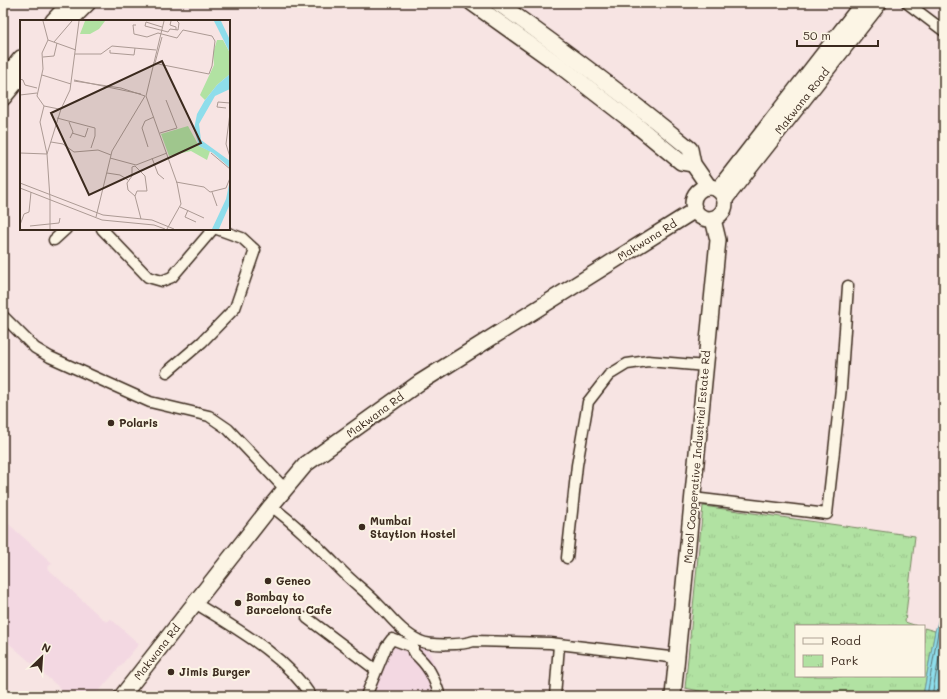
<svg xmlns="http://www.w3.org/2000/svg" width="947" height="699" font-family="Mali,sans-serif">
<defs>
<pattern id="park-tufts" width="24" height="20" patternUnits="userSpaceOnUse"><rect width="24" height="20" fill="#b1e2a2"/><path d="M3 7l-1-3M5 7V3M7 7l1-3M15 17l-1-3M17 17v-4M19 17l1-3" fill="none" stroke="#99c28b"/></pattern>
</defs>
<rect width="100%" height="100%" fill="#f7e4e3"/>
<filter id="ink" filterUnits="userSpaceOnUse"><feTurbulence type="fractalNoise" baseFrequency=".025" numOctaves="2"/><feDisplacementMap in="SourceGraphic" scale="8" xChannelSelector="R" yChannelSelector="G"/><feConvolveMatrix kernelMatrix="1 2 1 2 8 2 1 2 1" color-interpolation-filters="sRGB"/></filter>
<g filter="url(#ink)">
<!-- built -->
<g fill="#f3d8e2">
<polygon points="3,519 52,563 47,568 106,622 111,619 139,644 95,696 69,696 4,639 7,626 3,616"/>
<polygon points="387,634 429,650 446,696 355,696 367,680"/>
</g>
<!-- park -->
<polygon fill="url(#park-tufts)" stroke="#768660" points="703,506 915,536 905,622 917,626 796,626 796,676 924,676 924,628 935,631 924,690 924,696 723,696 685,688"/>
<!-- water -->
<polygon fill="#8eddeb" stroke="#6d9599" points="944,595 944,696 924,696 924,690 935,631 938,622"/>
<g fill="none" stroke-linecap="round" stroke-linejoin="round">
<!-- shore -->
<g stroke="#5c7270" stroke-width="1">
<polyline points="928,696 928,690 938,632 944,614"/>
<polyline points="933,696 933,690 944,632"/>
</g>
<defs>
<g id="street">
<polyline points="907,3 944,31"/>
<polyline points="102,229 148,277 162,281 172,277 213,229"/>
<polyline points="54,240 66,229"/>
<polyline points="3,316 35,348 50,357 150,402 209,416 228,429 285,489"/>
<polyline points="167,372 202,342 235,308 255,250 242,238 217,229"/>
<polyline points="693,498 827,514 841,388 848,286"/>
<path d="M271,506C298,526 319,548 343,572C354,583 366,592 377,603C390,616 402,633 420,641C430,646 463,645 474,641L550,643L678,658"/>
<polyline points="567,558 577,465 588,402 609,375 627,364 648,361 706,366"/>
<path d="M195,603C235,628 285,655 311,696"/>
<polyline points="307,618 376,670"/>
<path d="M366,696L386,647L392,639L413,647V652C429,666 433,675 440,696"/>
<polyline points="555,696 559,645"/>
</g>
<g id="secondary">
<polyline points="472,3 559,65 634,123 681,162 693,164"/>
<path d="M498,3C564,50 628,98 690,149L693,164L709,187"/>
<polyline points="53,21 70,3"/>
<polyline points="70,21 88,3"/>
<polyline points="3,80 21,58"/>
<polyline points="3,98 21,76"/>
<polyline points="721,186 863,3"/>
<circle cx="709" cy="203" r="16"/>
<polyline points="725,199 879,3"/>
<polyline points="122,696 271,506 306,464 419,383 695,210"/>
<polyline points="673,696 718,240 713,219"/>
</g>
</defs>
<!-- street casing -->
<use href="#street" stroke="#3b2a1e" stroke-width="13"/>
<!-- secondary casing -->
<use href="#secondary" stroke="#3b2a1e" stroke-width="18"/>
<!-- street -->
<use href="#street" stroke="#fcf5e5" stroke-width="10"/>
<!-- secondary -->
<use href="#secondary" stroke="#fcf5e5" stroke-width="15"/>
</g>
</g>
<!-- markers -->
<g fill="#3b2a1e" stroke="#fcf5e5" stroke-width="1.5">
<circle cx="111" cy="423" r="4"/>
<circle cx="362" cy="527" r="4"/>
<circle cx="268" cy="581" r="4"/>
<circle cx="238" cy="603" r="4"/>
<circle cx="171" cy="672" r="4"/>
</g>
<g text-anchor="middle" stroke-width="4" stroke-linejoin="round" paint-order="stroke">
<!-- street labels -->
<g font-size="11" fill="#3b2a1e" stroke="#fcf5e5">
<text transform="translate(802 101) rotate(-52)" y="4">Makwana Road</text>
<text transform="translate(647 240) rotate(-32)" y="4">Makwana Rd</text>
<text transform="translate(375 415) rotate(-36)" y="4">Makwana Rd</text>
<text transform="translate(697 457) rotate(-85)" y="4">Marol Cooperative Industrial Estate Rd</text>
<text transform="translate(157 652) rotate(-52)" y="4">Makwana Rd</text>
</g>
<!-- poi labels -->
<g font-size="11" font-weight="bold" fill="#3b2a1e" stroke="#fcf5e5" text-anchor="start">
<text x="119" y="427">Polaris</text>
<text x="370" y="525">Mumbai<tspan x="370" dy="13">Staytion Hostel</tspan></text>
<text x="276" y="585">Geneo</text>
<text x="246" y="601">Bombay to<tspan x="246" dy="13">Barcelona Cafe</tspan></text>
<text x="179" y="676">Jimis Burger</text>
</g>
</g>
<!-- overview -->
<g transform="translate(20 20)">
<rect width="210" height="210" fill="#f7e4e3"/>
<path d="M65,1H85L79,9L70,14H60ZM197,20H203L210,33V54L197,65L185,80L180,75L194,45L193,33ZM168,106L179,126L190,131L187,140L171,131L149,136L141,114Z" fill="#b1e2a2"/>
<path d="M194,1H201L210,20V33ZM210,54V69L195,76L179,104L181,120L210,141V148L193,133L179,126L174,109L177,94L185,80L197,65ZM210,160L209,186L199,209H192L206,179Z" fill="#8eddeb"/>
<path fill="none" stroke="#ac9a94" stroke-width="1" d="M23,1L28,20L56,30M144,1L126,76L157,163L161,184L147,209M151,1L150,5L156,7V10M116,5H113L114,14L127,17L138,13L157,18L163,10L192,16L195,21L192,46L189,54L133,43M142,7L126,2L125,6L148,12L150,9L158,10L159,3L157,1M28,20L22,33L23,49L17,76L24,86L39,89M34,22L52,1M90,30V33L114,35L115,28M55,34H81L92,26L136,30M23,37L34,36L37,23M135,43L142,17M22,55L51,64M0,59L3,60L5,65L17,68M54,60L121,74M54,61L101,68L125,76M0,75L17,73M206,88L197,87L198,82L210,83M210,93L206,124L210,137M37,98L75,108V116L71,128M49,102L53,112L50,118M52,113L65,117L68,108M140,113L157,108L146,80M31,122L43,124L54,132L78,130L91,135M128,127L122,108L125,101L134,97M0,133L27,134L20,102L24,86M191,133L210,149M90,138L116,145L147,133M132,138L138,154L144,159M87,153L100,155L108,160M156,162L184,167L190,172L206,168L210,158M0,163L83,195L132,200L154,209M0,168L82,200L134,205L145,209M192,172L197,186M115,176L117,171H127L125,156L115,146L112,147V156L107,163L108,170L115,176L121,199M30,179L27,134L41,89L50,70L59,1M160,187L184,198M168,190L165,197L176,202M76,197L92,131L125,76M0,205L4,194L9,192L11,172M10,206L39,203L40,198M30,209V179"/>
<path fill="#3b2a1e" fill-opacity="0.15" stroke="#3b2a1e" stroke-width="2" d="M142,41L181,123L69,175L31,93Z"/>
<rect width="210" height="210" fill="none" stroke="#3b2a1e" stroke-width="2"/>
</g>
<!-- margin -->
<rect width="947" height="699" fill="none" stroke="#fcf5e5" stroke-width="16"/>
<rect x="8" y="8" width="931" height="683" fill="none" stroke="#3b2a1e" stroke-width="1.5" filter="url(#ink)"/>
<!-- legend -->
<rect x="795" y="625" width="130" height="52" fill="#fcf5e5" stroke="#afa495"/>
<rect x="803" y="638" width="20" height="6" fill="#fcf5e5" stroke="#afa495"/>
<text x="831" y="645" font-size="12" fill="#3b2a1e">Road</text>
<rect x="803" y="655" width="20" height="12" fill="url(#park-tufts)" stroke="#afa495"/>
<text x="831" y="665" font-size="12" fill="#3b2a1e">Park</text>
<!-- north arrow -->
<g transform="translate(42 657) rotate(25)" stroke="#fcf5e5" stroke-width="3" paint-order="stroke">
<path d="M0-3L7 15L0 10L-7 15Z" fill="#3b2a1e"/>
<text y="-6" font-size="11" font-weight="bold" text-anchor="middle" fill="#3b2a1e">N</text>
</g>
<!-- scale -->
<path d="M797 40v6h81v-6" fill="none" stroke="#3b2a1e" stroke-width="2"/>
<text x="803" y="40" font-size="12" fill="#3b2a1e" stroke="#fcf5e5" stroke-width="3" paint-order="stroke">50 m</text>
</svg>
